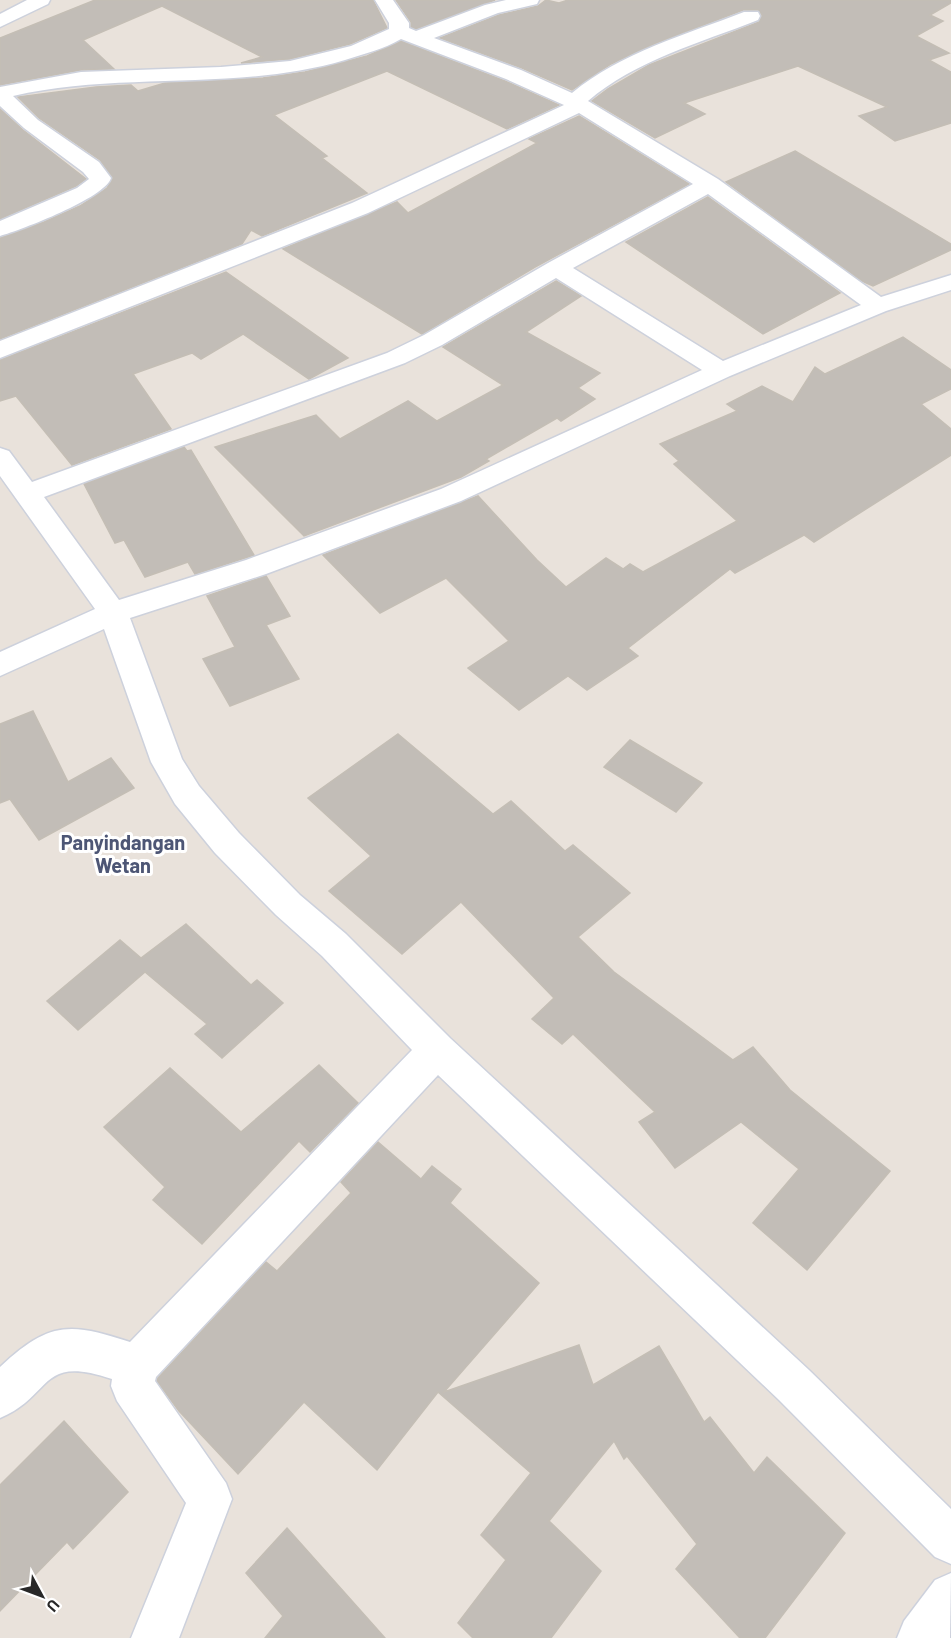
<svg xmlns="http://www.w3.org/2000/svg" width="951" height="1638" font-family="Barlow,sans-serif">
<rect width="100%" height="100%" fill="#e9e2db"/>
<!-- building -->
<g fill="#c2bdb7" stroke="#c4beb5" stroke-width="1.5">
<polygon points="95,0 373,0 387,28 350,44 290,59 241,63 262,57 162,6 83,40 114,69 81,70 0,85 0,38"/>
<polygon points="396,0 495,0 416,29 411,27 411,22"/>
<polygon points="546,0 559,3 568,0 951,0 951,3 930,15 943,21 916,36 949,53 929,60 951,72 951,123 895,141 859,116 887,107 798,66 684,103 705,114 655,138 592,101 608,89 649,65 759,22 762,15 758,10 743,10 654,44 611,64 572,90 522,68 440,38 499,15 538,6"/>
<polygon points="401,41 505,81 559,105 507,129 387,71 274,115 327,156 322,158 367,193 262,236 251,230 242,244 0,339 0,238 44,222 80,206 107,188 113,178 100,160 39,118 18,97 96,87 131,85 138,91 165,83 263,78 305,72 367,56"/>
<polygon points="0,109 23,130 86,179 76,186 0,219"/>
<polygon points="579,116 689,184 535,267 422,334 283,249 397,202 408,213 537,143 529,139"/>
<polygon points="795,151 951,244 951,250 873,286 862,281 726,182"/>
<polygon points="708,197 840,293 763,334 626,242"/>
<polygon points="226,272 348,358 309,379 243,334 201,359 192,353 133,374 171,429 72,465 16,396 0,401 0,360"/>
<polygon points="556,281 581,296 526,332 600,373 578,388 595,399 561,421 557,418 486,459 489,461 461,477 304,536 215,447 316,415 340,439 408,401 437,421 503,385 443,347"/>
<polygon points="903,337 951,370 951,389 921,404 951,429 951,455 814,542 804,535 735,573 730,569 628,648 638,656 587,690 568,676 519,710 468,668 509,641 446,578 380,613 323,555 478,496 537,560 566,587 606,558 623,569 630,564 643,572 737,521 674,464 679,461 660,444 737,411 727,404 762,386 793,402 815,367 825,374"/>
<polygon points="184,447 187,451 191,450 254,555 195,574 188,562 145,577 124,540 115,543 84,484"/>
<polygon points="266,576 290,616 266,625 299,679 230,706 203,659 235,647 207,596"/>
<polygon points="33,711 68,782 111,758 134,788 39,840 10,799 0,803 0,724"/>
<polygon points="398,734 493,814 511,801 565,851 573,845 630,893 578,937 614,972 733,1060 753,1047 790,1090 890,1171 807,1270 753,1223 799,1169 741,1122 675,1168 639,1122 655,1112 573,1034 562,1044 532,1019 554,998 461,902 402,954 329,891 371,856 308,798"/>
<polygon points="630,740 702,783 676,812 604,767"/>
<polygon points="186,924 251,985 257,980 283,1003 222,1058 195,1034 207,1024 145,972 78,1030 47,1001 120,940 141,958"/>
<polygon points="319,1065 358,1103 310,1152 299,1141 202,1244 153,1200 165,1187 104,1127 170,1068 241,1132"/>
<polygon points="378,1142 421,1179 432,1166 461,1189 450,1203 539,1283 444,1392 579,1345 593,1385 659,1346 704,1422 710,1417 754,1473 767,1457 845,1533 765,1638 740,1638 676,1569 697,1544 627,1456 624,1459 614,1441 549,1521 601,1571 551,1638 473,1638 458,1623 506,1560 481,1535 531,1473 438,1392 377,1470 304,1402 238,1474 179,1411 157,1381 158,1378 266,1262 277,1271 351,1193 341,1182"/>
<polygon points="64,1421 128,1492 73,1549 67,1542 0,1611 0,1485"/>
<polygon points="287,1528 385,1638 265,1638 283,1616 246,1573"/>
</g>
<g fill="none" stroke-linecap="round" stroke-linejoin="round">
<defs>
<g id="minor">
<polygon points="27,0 50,0 48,4 0,27 0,14"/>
<path d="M375,0H393L409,23V28L416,31L485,5L506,0H539L537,4L498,13L434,38L521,70L572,93C622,52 685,35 744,12H758L760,16L758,20C700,43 636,60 588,101L718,179L881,297L951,275V290L886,311L730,376L461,501L266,574L130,618L182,759L199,786L239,833L300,895L346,934L450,1038L809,1370L951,1509V1564L935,1557L779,1400L438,1075L156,1377L155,1381L226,1483L232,1499L179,1638H131L186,1503L117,1401L111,1386L112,1379C38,1354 54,1395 0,1418V1367C49,1321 70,1322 130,1342L412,1050L322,956L276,915L215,853L175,804L151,762L104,629L0,676V652L95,609L0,476V448L9,451L32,482L387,353L424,335L548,263L693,184L579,113L368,213L0,358V341L352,203L564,105L506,79L401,39C384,49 364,54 345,60C237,92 122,71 13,96L38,120L99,162L111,178C105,198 21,230 0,236V221L77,188L89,179L83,172L24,128L0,106V87L81,72L221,67L290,61L351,46L389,29V23ZM708,194L861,305L723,361L573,268ZM556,278L702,370L441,489L246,560L119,600L44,497L405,363L442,345Z"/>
<polygon points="951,1573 950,1638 897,1638 904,1621 935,1580"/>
</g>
</defs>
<!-- minor casing -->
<use href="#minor" stroke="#cdd1dc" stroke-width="3"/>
<!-- minor -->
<use href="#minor" fill="#fff" fill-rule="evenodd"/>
</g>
<g text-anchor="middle" stroke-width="6" stroke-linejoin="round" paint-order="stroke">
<!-- quarter labels -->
<g font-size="20" font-weight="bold" fill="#4d5675" stroke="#fff">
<text x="123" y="850">Panyindangan<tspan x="123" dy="23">Wetan</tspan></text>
</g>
</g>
<!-- north arrow -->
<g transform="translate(42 1596) rotate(131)" stroke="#ffffff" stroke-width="4.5" paint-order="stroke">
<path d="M0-4.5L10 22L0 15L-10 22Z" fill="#282828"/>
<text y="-9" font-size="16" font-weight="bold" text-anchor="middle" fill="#282828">U</text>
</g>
</svg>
